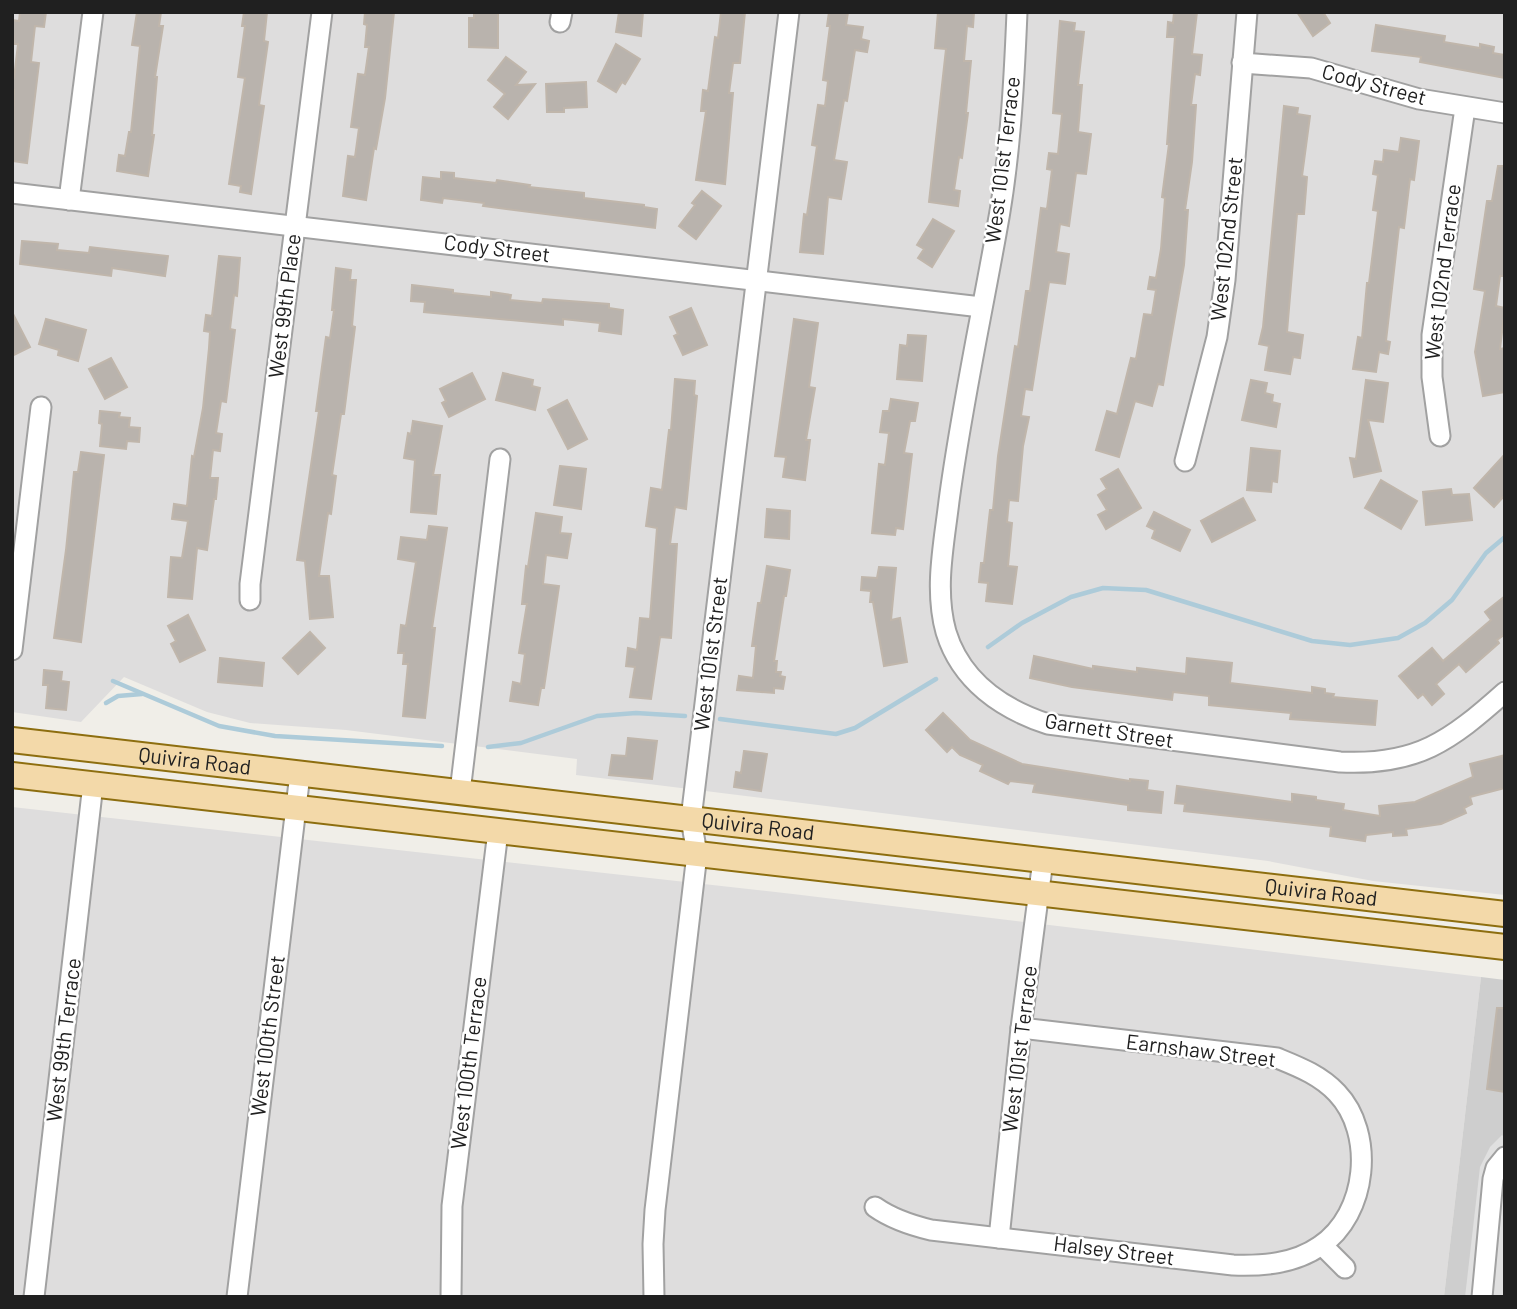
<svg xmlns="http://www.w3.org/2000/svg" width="1517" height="1309" font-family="Barlow,sans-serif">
<rect width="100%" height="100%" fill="#f0eee8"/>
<!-- residential -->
<g fill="#dedddd">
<polygon points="12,12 1505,12 1505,895 1373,881 1268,861 576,775 577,759 346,730 250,723 207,712 124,677 81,722 12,712"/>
<polygon points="12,807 793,894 1481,977 1444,1297 12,1297"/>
</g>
<!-- religious -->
<polygon fill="#cecece" points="1481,977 1505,980 1505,1297 1444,1297"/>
<!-- parking -->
<polygon fill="#e0e0e0" points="1502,1135 1505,1138 1505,1297 1465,1297 1480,1167 1490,1147"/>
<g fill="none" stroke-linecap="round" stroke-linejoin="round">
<!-- stream -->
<g stroke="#adcbd9" stroke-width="4.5">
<polyline points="988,647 1022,623 1071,597 1103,588 1146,590 1312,641 1350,645 1398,638 1425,623 1452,600 1486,553 1505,537"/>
<polyline points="113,681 219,726 275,736 442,746"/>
<polyline points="106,703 118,696 142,694"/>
<polyline points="720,719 836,734 855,728 936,679"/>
<polyline points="488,747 521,743 597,716 636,713 685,716"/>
</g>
</g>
<!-- building -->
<g fill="#b9b3ad" stroke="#c0b6ab" stroke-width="2">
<polygon points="20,12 46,12 44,27 35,26 31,62 39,63 27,163 12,161 14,90 12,90 12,78 14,78 18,44 14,44 12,20 19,21"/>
<polygon points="137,12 161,12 159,26 163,26 155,77 157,77 152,135 154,135 148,176 117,171 119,155 125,156 129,132 131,132 140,46 132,45"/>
<polygon points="244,12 267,12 264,41 268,42 259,105 264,106 251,194 240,192 241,186 229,184 245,78 238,77 245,26 242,26"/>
<polygon points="365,12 394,12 385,98 376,149 374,148 366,200 343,196 348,156 355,157 359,128 351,127 358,74 365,75 369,47 365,47 367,25 364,24"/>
<polygon points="474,12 498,12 498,48 469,47 469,18 474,18"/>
<polygon points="619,12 643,12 641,36 616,32"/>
<polygon points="721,12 745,12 740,63 733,63 729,93 733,93 725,184 696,180 706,111 701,111 703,90 708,91 715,37 718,38"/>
<polygon points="829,12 848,12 846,25 863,27 861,39 869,41 867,52 855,50 847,101 844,100 834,160 847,162 841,199 828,197 823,254 800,252 804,214 807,215 817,146 812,145 818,105 825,106 828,81 823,80 830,26 827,26"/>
<polygon points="938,12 974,12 973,27 967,26 964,61 971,61 966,113 968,113 962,158 959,157 954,190 960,191 958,206 929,202 946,49 935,48"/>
<polygon points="1174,12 1197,12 1192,54 1202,55 1200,75 1195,74 1191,105 1196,105 1192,162 1185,210 1188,210 1184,265 1163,385 1158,384 1152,406 1135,401 1119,457 1096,450 1107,411 1117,414 1131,358 1136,359 1144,314 1152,315 1156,290 1148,289 1150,277 1156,278 1161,249 1165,198 1162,197 1169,144 1167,144 1175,37 1167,37 1168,22 1173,23"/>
<polygon points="1297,12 1323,12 1330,23 1313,36"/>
<polygon points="1060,21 1075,23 1074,31 1084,32 1078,85 1082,85 1078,132 1091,134 1086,174 1076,173 1069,226 1060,224 1056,252 1069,254 1065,284 1049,282 1032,390 1025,389 1021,416 1029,417 1023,446 1018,501 1009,500 1007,522 1012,523 1008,566 1017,567 1012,604 986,601 988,583 979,582 981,563 984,563 990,510 993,510 998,456 1015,346 1018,347 1026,291 1030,291 1041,208 1047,209 1052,170 1047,169 1049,153 1058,154 1062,114 1053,113"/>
<polygon points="1376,25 1445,36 1444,42 1480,48 1480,44 1494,47 1493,53 1505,55 1505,78 1420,62 1421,57 1372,51"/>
<polygon points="616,44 640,59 625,84 622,82 616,92 598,81"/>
<polygon points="506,57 526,72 516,85 535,84 508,119 494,107 505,94 488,80"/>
<polygon points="586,82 587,107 564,108 564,112 547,112 546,84"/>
<polygon points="1284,106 1298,108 1297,114 1310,116 1302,176 1307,177 1304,214 1297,214 1287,332 1303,335 1300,358 1293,357 1290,374 1265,370 1269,346 1259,344 1263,327"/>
<polygon points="1401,138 1419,141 1414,180 1410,179 1404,228 1399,227 1386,341 1390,342 1388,354 1379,352 1376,372 1353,369 1358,337 1362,338 1367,283 1369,283 1378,211 1373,210 1378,175 1373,174 1375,161 1383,162 1384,150 1399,152"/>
<polygon points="1498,166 1505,166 1505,276 1500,276 1496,306 1505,308 1500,349 1505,348 1505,392 1483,396 1475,352 1485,291 1474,289 1487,201 1492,201"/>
<polygon points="441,172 454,173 454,178 496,183 497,180 530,185 529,187 584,193 584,198 644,205 644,207 657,209 655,228 483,206 484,203 443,198 442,203 421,200 423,177 441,179"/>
<polygon points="702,191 721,206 696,239 679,226 695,205 692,203"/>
<polygon points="933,219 954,231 932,267 918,258 924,249 917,245"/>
<polygon points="22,241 58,244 57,250 89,253 90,247 168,256 165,276 112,268 111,276 20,264"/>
<polygon points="219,256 240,258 237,296 234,295 230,329 235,330 226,402 221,401 216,433 222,434 220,451 213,450 210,478 218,478 216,499 214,499 207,550 197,548 192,599 168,597 171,557 182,558 188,521 172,519 174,504 187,506 192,456 194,457 203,408 209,348 210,332 204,331 206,315 212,316"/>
<polygon points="336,268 351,270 350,280 356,280 352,326 355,327 344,414 341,414 332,475 336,476 331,514 328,513 319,576 329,576 333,617 310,619 305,561 297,560 319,411 316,411 326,337 330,338 334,310 332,310"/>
<polygon points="412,285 453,290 453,293 491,297 491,292 511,295 510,300 542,303 543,299 609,304 609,308 623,310 621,334 599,331 600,323 563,319 563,325 424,312 425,302 411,301"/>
<polygon points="691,308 707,345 683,355 674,336 678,334 670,317"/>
<polygon points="12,312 30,347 12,356"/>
<polygon points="46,319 86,330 78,361 58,355 59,350 39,344"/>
<polygon points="794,319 818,323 809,387 815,388 806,440 810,440 805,480 783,477 786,457 775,456"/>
<polygon points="908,335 926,336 922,381 897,379 900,345 907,346"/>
<polygon points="111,358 127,387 105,399 89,369"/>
<polygon points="472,373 485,399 449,417 442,403 446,401 440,389"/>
<polygon points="503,373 533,380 532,386 540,388 535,410 496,400"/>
<polygon points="675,379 695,381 694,395 697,396 686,509 675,507 670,544 677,544 671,638 660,637 651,699 630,697 635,667 626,666 628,648 637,650 640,618 650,619 657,528 646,526 651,488 662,490 669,430 671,430"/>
<polygon points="1251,380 1267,383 1265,393 1273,395 1272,402 1280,404 1276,427 1242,420"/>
<polygon points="1366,380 1388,383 1383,422 1368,420 1381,471 1354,477 1350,458 1356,459"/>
<polygon points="891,399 918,403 915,421 910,421 904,453 912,454 903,529 896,528 895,535 872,533 879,464 885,465 889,433 880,432 883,411 889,411"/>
<polygon points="567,400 587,439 568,449 548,410"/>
<polygon points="100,411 120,413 119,417 130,418 129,427 140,428 139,442 127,441 126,449 100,446 102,424 99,423"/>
<polygon points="413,421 442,426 433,475 440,475 436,514 411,512 415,460 404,458 408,433 411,434"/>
<polygon points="1251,448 1280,451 1277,482 1272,481 1271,492 1247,490"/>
<polygon points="81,452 104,455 81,642 54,638 66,550 74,472 78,472"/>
<polygon points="1505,454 1505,495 1494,507 1474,488"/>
<polygon points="560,466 586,469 581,509 554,505"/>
<polygon points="1118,469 1141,508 1106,529 1098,515 1107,510 1098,495 1107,489 1101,479"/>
<polygon points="1381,480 1417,501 1401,529 1365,508"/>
<polygon points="1451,489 1452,495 1469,494 1472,520 1426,525 1423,492"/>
<polygon points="1243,498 1255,520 1212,542 1201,521"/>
<polygon points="767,509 790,511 789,539 765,537"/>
<polygon points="1154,512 1190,530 1180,551 1152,538 1155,530 1147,526"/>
<polygon points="536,513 562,517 560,533 571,534 567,558 546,555 543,584 559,586 544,688 541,688 538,705 510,701 513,682 521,684 525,654 519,653 527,604 522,604 526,566 528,567"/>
<polygon points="429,526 447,528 432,628 435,628 425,718 403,716 408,664 403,664 404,653 398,653 401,625 406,626 416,562 398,559 401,537 427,540"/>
<polygon points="767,566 790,570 786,596 784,596 774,661 777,661 776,672 781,672 780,676 785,677 783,689 774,688 774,693 737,690 739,676 753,678 756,646 752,646 758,603 761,603"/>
<polygon points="879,567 896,568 891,620 900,618 907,662 884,666 873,602 870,602 871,591 861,590 862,577 877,578"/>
<polygon points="1505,596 1505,636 1504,635 1497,640 1499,643 1466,672 1459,664 1436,684 1444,694 1432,705 1423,694 1418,698 1399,676 1432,648 1443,661 1491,620 1485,612"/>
<polygon points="188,615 205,650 180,662 171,644 176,641 168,626"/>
<polygon points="310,632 325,648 298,674 283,658"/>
<polygon points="1034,656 1093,669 1093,666 1137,672 1137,668 1186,674 1187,658 1232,663 1230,683 1312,693 1312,687 1325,689 1325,693 1334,694 1333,697 1377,701 1375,725 1290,719 1291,713 1209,705 1209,696 1173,692 1172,700 1072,687 1030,678"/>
<polygon points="220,658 264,663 262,686 218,682"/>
<polygon points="44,670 62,672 61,681 69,682 66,710 46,708 48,685 43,685"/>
<polygon points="943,713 970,740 1022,764 1130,781 1130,779 1148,781 1147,790 1163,792 1161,813 1128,810 1128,805 1033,792 1035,784 1010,781 1008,784 980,771 983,765 960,755 952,747 947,752 926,730"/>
<polygon points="628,738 657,741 652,779 609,775 612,755 626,756"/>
<polygon points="744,751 767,754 761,791 734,787 736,772 741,773"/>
<polygon points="1505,755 1505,788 1470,797 1472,804 1464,808 1466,813 1441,824 1406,829 1407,835 1393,836 1393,832 1366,835 1365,841 1330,836 1331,827 1184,811 1185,804 1175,803 1177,786 1292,802 1292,794 1316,797 1316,800 1344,804 1343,810 1380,816 1379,806 1415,802 1473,777 1470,764"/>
<polygon points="1497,1008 1505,1008 1505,1092 1487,1089"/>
</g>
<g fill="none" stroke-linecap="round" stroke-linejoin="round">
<defs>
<g id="minor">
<path d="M1017,12C1014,86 1010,161 996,234C980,323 961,411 949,501C944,544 934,589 946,632C961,681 1002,709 1048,724L1340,762C1417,766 1450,741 1505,692"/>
<polyline points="560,22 562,12"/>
<polyline points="1242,63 1311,68 1419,99 1505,113"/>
<polyline points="12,193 981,307"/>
<polyline points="69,200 93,12"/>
<polyline points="1440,436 1432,377 1432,335 1465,108"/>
<polyline points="1185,461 1217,337 1225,280 1247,12"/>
<polyline points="250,600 250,584 322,12"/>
<polyline points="12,650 41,407"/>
<polyline points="460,792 500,459"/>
<path d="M875,1207C892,1219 910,1225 931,1230L1233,1265C1263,1266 1294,1264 1320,1246C1368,1214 1375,1133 1337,1093C1320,1075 1299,1067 1277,1058L1021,1028"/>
<polyline points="999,1238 1021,1028 1043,860"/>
<polyline points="1322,1245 1345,1268"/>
<polyline points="34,1297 93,784"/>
<polyline points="237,1297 300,774"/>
<polyline points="451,1297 452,1206 498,831"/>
<polyline points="654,1297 653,1244 655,1210 697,854 691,819 789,12"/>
<polyline points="1482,1297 1493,1179 1496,1168 1505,1157"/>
</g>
<g id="major">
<path id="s1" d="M12,740L1505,914"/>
<polyline points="12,775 1505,947"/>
</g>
</defs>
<!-- minor casing -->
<use href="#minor" stroke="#a1a1a1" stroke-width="23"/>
<!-- major casing -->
<use href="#major" stroke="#8d6e0f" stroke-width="28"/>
<!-- minor -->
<use href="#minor" stroke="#fff" stroke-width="19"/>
<!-- major -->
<use href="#major" stroke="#f3d9a9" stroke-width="24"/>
</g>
<g text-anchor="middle" stroke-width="5" stroke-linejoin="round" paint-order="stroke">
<!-- street labels -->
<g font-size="21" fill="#202020" stroke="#fff">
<text transform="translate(1374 85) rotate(15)" y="7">Cody Street</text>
<text transform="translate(1003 160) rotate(-83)" y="7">West 101st Terrace</text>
<text transform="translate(1227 239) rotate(-84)" y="7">West 102nd Street</text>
<text transform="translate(497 249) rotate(7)" y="7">Cody Street</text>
<text transform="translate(1443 272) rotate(-83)" y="7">West 102nd Terrace</text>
<text transform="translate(285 306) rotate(-83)" y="7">West 99th Place</text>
<text transform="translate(711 654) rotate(-83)" y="7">West 101st Street</text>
<text transform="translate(1109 731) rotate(9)" y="7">Garnett Street</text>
<text dy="7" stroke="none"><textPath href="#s1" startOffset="184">Quivira Road</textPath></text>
<text dy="7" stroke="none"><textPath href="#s1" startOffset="751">Quivira Road</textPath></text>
<text dy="7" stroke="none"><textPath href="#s1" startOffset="1318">Quivira Road</textPath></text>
<text transform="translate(268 1036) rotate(-83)" y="7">West 100th Street</text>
<text transform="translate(64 1040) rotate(-83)" y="7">West 99th Terrace</text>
<text transform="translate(1020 1049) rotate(-83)" y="7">West 101st Terrace</text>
<text transform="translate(1201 1051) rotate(7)" y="7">Earnshaw Street</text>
<text transform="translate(469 1063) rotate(-83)" y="7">West 100th Terrace</text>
<text transform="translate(1114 1251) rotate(7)" y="7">Halsey Street</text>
</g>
</g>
<!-- border -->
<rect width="1517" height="1309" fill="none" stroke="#202020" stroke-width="28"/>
</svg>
